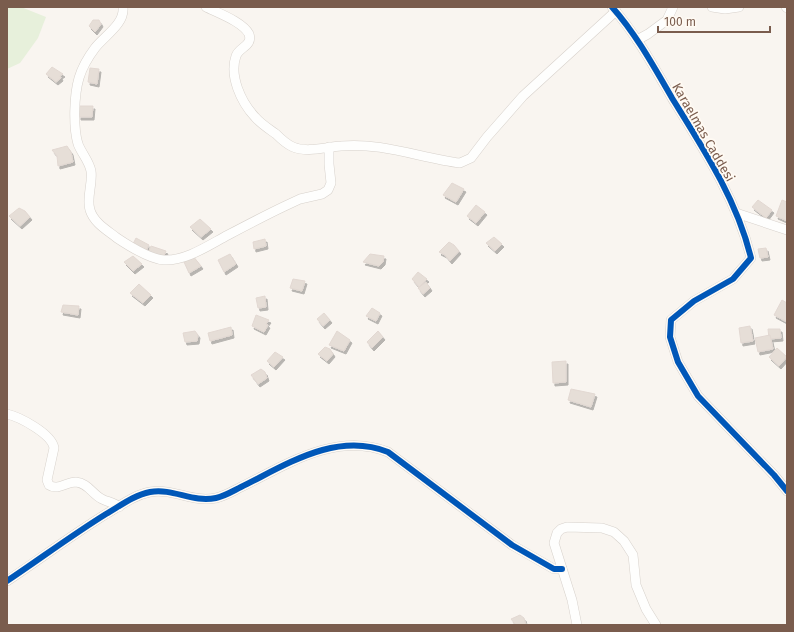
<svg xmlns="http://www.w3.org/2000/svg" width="794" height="632" font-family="'Fira Sans',sans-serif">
<defs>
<filter id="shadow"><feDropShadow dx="2" dy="3" stdDeviation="0" flood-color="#0004"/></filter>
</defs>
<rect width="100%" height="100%" fill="#f9f5f0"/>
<!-- green -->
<polygon fill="#e7f0db" points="7,7 21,7 46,17 38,38 20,63 7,69"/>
<!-- building -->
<g fill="#e6ded7" stroke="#e2d8d2" filter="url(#shadow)">
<polygon points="93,20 99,20 101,24 95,32 89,26"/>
<polygon points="52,67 63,74 60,76 61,78 56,82 46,74"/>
<polygon points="90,68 99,69 97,84 88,82"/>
<polygon points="79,106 93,106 92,117 79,117"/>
<polygon points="67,146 71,152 73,162 58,166 57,156 52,150"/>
<polygon points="452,183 464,189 456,202 443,195"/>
<polygon points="758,200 772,210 766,218 752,207"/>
<polygon points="782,200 787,202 787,221 776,216"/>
<polygon points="476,205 485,212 476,223 467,216"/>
<polygon points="19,208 25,211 30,217 20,226 9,216"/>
<polygon points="200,219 211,229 201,237 190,227"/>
<polygon points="494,237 502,244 495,251 486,243"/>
<polygon points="136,238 149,245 146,251 133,244"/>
<polygon points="265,239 266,246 254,249 253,242"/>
<polygon points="449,242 454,245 459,251 450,261 445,255 439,252"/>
<polygon points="151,246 166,251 163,258 148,253"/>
<polygon points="766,248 768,257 760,258 758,249"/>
<polygon points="230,254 236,264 224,272 218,260"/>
<polygon points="370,254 384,256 383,262 379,266 363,262"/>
<polygon points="133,256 142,264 133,271 124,262"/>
<polygon points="193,256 201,266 189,273 184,262"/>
<polygon points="418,272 427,279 419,287 412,279"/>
<polygon points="293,279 305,281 302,291 290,288"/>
<polygon points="426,282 430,288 423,294 418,288"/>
<polygon points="139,284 151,295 143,303 130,293"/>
<polygon points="265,296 266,307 258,308 256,298"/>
<polygon points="782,300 787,303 787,322 774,315"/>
<polygon points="63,305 79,306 78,315 61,312"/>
<polygon points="372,308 380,313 376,321 366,316"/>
<polygon points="324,313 330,320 323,326 317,319"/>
<polygon points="256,315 269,320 266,324 268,325 264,332 252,326"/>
<polygon points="750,326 753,341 741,343 739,328"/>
<polygon points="231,327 232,335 210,341 208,333"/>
<polygon points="768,329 780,329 781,338 769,339"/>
<polygon points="195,331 198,335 197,341 185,342 183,333"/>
<polygon points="337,331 350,340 344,351 329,345"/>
<polygon points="378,331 383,337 372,348 367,342"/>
<polygon points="770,335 773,349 758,352 755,338"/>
<polygon points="325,347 330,349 333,354 327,361 318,354"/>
<polygon points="777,348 787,357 779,366 769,357"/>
<polygon points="275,352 283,357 274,367 267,361"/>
<polygon points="566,361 566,382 553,383 552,362"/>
<polygon points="261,369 265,372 267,378 258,384 251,375"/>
<polygon points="571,389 595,394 591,407 568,400"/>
<polygon points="520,615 524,618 526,625 512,625 515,624 511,619"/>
</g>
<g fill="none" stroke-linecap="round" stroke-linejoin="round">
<defs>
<g id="minor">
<path d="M123,7C125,24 104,36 95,48C89,56 82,68 79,78C74,95 73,127 78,144C82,154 89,161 91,171C93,184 86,198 90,210C94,223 107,230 117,238C129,246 149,259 164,260C186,261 209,245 228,235C247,225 266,215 285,206L300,199L322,194L328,190L331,183L329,164V147"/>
<path d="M206,7C218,13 243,22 249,34C253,46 239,47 236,56C229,76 241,102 255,117C261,124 269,129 276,134C281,139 286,144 293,147C307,153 326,147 341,146C381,142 421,158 460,163L471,158L487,137L523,96L616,11"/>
<path d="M612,7C636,34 654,67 672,98C703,148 737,200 751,258L733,279L694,301L671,320L670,337L678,362L698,396L774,475L787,491"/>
<polyline points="712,7 725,9 739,7"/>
<polyline points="786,7 787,8"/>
<polyline points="637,40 648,34 667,20 673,7"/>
<polyline points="736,213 787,230"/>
<path d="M7,414C20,417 52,434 54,448L47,480L49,485C58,491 66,482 76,482C88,483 92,494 102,499C107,502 114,502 119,507"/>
<path d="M7,581C40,559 72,535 106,514C120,506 134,495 150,492C174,488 192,503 216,498C225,496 233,491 241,487C286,465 336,431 388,452L512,545L554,569H562"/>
<polyline points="577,625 572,600 554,543 557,533 561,529 567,527 602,528 614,532 624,541 633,555 636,585 646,609 656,625"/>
</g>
</defs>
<!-- minor casing -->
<use href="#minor" stroke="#d7d1cb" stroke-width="10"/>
<!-- minor -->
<use href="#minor" stroke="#fefefd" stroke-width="9"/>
<defs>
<g id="cycleway">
<path d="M612,7C636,34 654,67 672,98C703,148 737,200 751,258L733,279L694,301L671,320L670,337L678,362L698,396L774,475L787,491"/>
<path d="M7,581C40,559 72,535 106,514C120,506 134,495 150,492C174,488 192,503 216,498C225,496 233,491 241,487C286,465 336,431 388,452L512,545L554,569H562"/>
</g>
</defs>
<!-- cycleway casing -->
<use href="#cycleway" stroke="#fffaf3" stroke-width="8"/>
<!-- cycleway -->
<use href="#cycleway" stroke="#0057b8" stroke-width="6"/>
</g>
<g text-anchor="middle" stroke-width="3.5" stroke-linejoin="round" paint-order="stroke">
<!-- street labels -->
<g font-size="13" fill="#7a5c4d" stroke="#fffaf3">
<text transform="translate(704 132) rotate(60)" y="5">Karaelmas Caddesi</text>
</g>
</g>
<!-- border -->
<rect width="794" height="632" fill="none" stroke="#7a5c4d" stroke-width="16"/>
<!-- scale -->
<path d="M658 26v6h112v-6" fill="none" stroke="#7a5c4d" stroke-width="2"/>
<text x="664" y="26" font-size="12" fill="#7a5c4d" stroke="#fffaf3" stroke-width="3" paint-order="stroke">100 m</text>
</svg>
